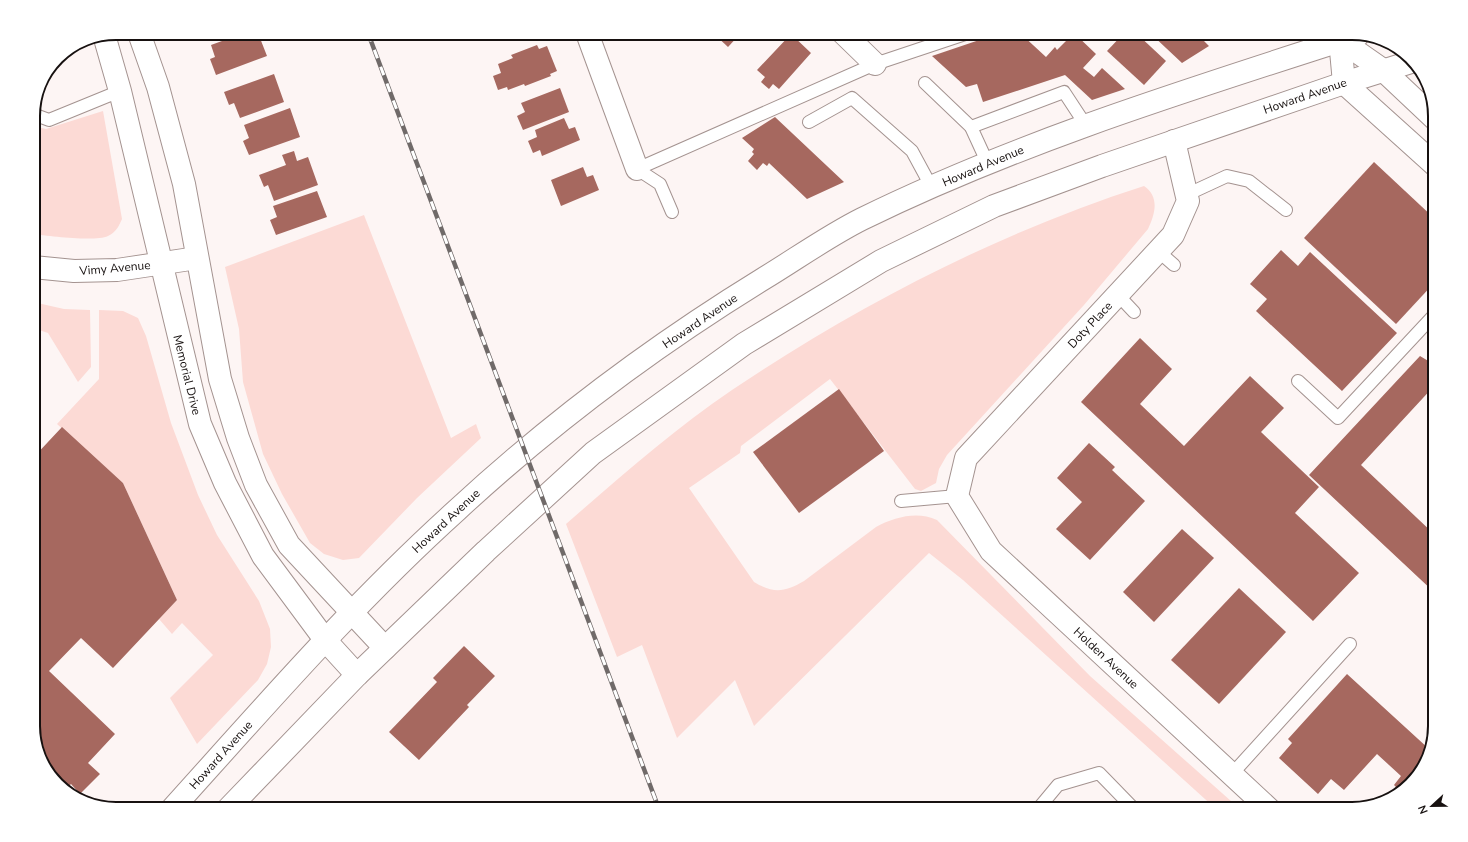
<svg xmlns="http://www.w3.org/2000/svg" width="1468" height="842" font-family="'Nunito Sans',sans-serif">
<rect width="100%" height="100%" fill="#fdf5f4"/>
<!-- green -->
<g fill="#fcdad5">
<path d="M103,111L122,219C119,226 116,232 108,236C95,242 49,236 33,234V126L46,129Z"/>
<path d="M1144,186C1160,197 1155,214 1148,229L1084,305L947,455L939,469L936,483L921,491L915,489L830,379L741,446L740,453L689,488L754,582C774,594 785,592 804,581L876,527C895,517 917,511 937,520L1090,676L1240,809H1216L963,580L929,553L754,726L735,680L677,738L642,645L617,657L566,524C620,477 673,430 732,390C860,304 998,233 1144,186Z"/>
<polygon points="364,215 451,438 476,424 481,438 417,498 359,558 343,560 324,554 310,543 282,494 263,454 243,382 239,329 225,267"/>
<polygon points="33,302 64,309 90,310 91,367 78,382 48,333 33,328"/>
<polygon points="99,310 123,311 138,318 146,336 171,423 198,495 217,535 259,601 270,629 271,647 267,664 258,680 197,744 170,698 213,655 182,623 172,634 159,619 177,600 123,483 57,424 99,379"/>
</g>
<!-- building -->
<g fill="#a6685f">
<polygon points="211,33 229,33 213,39"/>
<polygon points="244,33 258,33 267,56 216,75 210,59 215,57 211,45"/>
<polygon points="713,33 741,33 728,47"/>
<polygon points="1000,33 1020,33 1046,57 1055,47 1057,50 1074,33 1096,54 1083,68 1094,77 1102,68 1125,89 1092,100 1065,75 983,102 977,84 966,87 932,56"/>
<polygon points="1124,33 1136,33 1166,61 1144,85 1107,51"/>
<polygon points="1150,33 1212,33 1204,41 1209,46 1182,63"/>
<polygon points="791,34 811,53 779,89 773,84 769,89 761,82 765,77 757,70"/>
<polygon points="537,45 539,49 547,46 557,71 550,74 551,76 525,86 524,84 508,90 507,87 498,90 493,76 501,73 498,64 513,58 511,55"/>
<polygon points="62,54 55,63 54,62 58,57"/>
<polygon points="274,74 284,102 240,118 234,103 229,105 224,92"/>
<polygon points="560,88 569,112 523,130 517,116 525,112 521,103"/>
<polygon points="290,108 300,137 249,155 243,141 249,138 244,125"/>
<polygon points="775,117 844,182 807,199 769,163 767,166 763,163 757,170 748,161 754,154 752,152 754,149 742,138"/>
<polygon points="564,118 569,129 575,127 580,140 542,156 540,150 533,153 528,141 537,137 535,130"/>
<polygon points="294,151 297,161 308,157 318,185 274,201 268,185 264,187 259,175 286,165 282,155"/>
<polygon points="1374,162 1435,219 1435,282 1396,324 1304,238"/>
<polygon points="583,167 587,177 593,175 599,190 561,206 551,180"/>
<polygon points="317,191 327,217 276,235 270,220 277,217 273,206"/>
<polygon points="1281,250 1298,266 1310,252 1397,333 1342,391 1256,311 1267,299 1250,284"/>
<polygon points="1140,338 1172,369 1140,404 1184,446 1250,376 1284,408 1261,432 1319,487 1295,513 1359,573 1313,621 1081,402"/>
<polygon points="1420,356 1435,365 1435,385 1361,465 1435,535 1435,593 1309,475"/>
<polygon points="839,389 884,451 799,513 753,452"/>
<polygon points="62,427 123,483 177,600 113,668 81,638 49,671 115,734 88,763 100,774 80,794 71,784 66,789 44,768 33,731 33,458"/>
<polygon points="1089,443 1115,467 1112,470 1145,501 1090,560 1056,529 1082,502 1057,478"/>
<polygon points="1182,529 1214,558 1154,622 1123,592"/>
<polygon points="1239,588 1286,632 1219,704 1171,660"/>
<polygon points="464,646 495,676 467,705 469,707 419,760 389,732 437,682 433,678"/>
<polygon points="1347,674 1429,749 1424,767 1400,791 1394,785 1401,776 1377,754 1344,790 1331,779 1318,794 1279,758 1292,743 1288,739"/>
</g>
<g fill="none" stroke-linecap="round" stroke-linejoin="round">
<defs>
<g id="lane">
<polyline points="925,83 971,127 988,164"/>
<polyline points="33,114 49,120 120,91"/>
<polyline points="809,122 852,98 912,151 932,188"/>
<polyline points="971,127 1064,92 1085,124"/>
<polyline points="637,169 875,64 968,33"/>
<polyline points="637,169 660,184 672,212"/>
<polyline points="1186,195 1227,176 1249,181 1286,210"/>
<polyline points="1158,251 1174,265"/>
<polyline points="1118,295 1134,312"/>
<polyline points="1298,381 1338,418 1435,314"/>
<polyline points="901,501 957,496"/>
<polyline points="1232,774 1350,644"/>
<polyline points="1038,809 1058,785 1099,773 1134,809"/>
</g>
<g id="street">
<polyline points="587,33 637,169"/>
<polyline points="843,33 875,64"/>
<polyline points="1174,141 1188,201 1173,235 966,458 957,496 991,551 1269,809"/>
<polyline points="33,267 74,271 117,270 197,258"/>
</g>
<g id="secondary">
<polyline points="139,33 158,87 184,184 220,379 238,438 256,485 289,545 385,648"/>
<polyline points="104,35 120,91 200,424 225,483 263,556 326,641 357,675"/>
<polyline points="1340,40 1344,83 1435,165"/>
<polyline points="1340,40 1383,70 1435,119"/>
<path d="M172,809C264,707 355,602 457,510C551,423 654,346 763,279C796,259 828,236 862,219C1021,141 1191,89 1358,35"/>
<polyline points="228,809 357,675 486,551 593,453 744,344 881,261 994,206 1102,166 1344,83 1411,62"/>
</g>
</defs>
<!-- lane casing -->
<use href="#lane" stroke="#a49390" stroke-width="14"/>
<!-- street casing -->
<use href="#street" stroke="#a49390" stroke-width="24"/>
<!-- secondary casing -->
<use href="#secondary" stroke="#a49390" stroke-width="24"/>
<!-- lane -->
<use href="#lane" stroke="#fff" stroke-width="12"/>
<!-- street -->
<use href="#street" stroke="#fff" stroke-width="22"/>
<!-- secondary -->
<use href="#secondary" stroke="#fff" stroke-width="22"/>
<defs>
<polyline id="rail" points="368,33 659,809"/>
</defs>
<!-- rail casing -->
<use href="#rail" stroke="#706a69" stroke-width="4.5"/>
<!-- rail -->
<use href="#rail" stroke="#fff" stroke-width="3" stroke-dasharray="9" stroke-linecap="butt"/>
</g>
<g text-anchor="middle" stroke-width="3" stroke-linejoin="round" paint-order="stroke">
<!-- street labels -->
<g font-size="12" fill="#171110" stroke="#fff">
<text transform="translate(1305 96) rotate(-19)" y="4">Howard Avenue</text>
<text transform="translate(983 166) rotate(-23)" y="4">Howard Avenue</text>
<text transform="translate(115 268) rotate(-5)" y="4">Vimy Avenue</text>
<text transform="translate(700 321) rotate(-34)" y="4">Howard Avenue</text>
<text transform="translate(1090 325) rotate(-47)" y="4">Doty Place</text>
<text transform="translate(187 375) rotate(76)" y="4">Memorial Drive</text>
<text transform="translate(446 521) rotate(-43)" y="4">Howard Avenue</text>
<text transform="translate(1106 658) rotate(43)" y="4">Holden Avenue</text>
<text transform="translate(221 755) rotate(-48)" y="4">Howard Avenue</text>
</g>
</g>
<!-- crop -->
<path d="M0 0H1468V842H0ZM116 40H1352A76 76 0 0 1 1428 116V726A76 76 0 0 1 1352 802H116A76 76 0 0 1 40 726V116A76 76 0 0 1 116 40Z" fill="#fff" fill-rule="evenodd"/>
<path fill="none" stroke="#171110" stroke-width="2" d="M116 40H1352A76 76 0 0 1 1428 116V726A76 76 0 0 1 1352 802H116A76 76 0 0 1 40 726V116A76 76 0 0 1 116 40Z"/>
<!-- north arrow -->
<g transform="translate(1432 806) rotate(248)" stroke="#ffffff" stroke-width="3" paint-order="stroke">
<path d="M0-3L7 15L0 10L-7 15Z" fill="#171110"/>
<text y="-6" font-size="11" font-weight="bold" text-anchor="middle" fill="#171110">N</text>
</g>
</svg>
